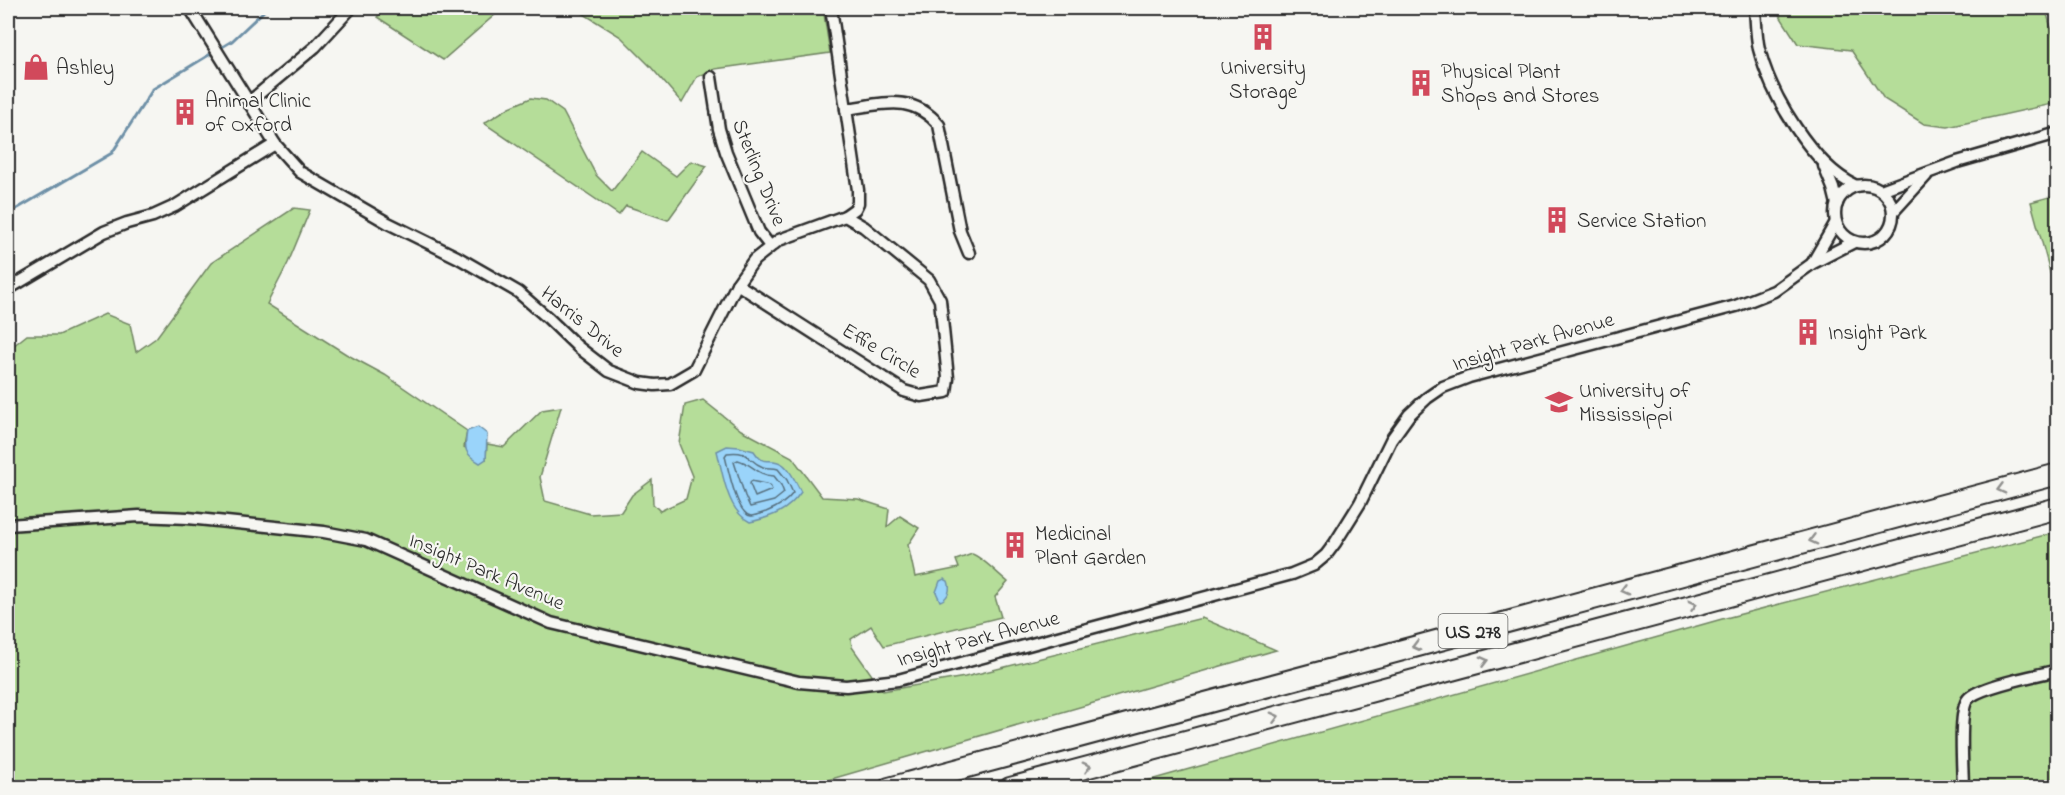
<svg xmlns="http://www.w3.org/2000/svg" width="2065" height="795" font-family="'Indie Flower',sans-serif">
<rect width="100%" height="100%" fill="#f6f6f2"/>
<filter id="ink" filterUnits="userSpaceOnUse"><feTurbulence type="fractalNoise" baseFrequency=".0167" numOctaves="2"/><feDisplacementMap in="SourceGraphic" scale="12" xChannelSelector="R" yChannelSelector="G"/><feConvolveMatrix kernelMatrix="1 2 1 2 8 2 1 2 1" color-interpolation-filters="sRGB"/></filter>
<g filter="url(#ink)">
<!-- green -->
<g fill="#b5dd99" stroke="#708462" stroke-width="1.5">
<polygon points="385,8 515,8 497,13 443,60 377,17"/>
<polygon points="568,8 823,8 830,53 715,69 697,77 682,103 650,66 621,37 576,9"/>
<polygon points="1778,8 2057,8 2047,14 2057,49 2057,103 1948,127 1924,124 1884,99 1851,50 1798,44 1778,13"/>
<polygon points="531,98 546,100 563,112 596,175 612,191 642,152 676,176 691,161 707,166 668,220 626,206 619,215 484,123 510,107"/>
<polygon points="2057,195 2058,195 2057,298 2031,202"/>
<path d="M294,208L310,210L288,263L267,304L346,354L385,375L467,431L464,447L486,459L487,444L504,447L542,410L561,407L540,477L545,501L590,514L621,512L632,495L652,480L653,504L660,511L686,499L692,476L679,444L685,405L703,400L741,430L792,457L822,497L858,499L889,509L887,527L900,516L919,528L908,545L915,577L959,568L956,560L972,554C982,557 999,575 1008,582L995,597L1001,617L884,646L871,626L851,639L852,647L883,691L965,677L1202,618L1276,650L804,787H8V350L27,335H59L105,314L130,324L136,352L156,338L211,263Z"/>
<polygon points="2057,532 2057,787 1122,788 1722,619"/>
</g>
<!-- water -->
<g fill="#9ad4fa" stroke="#6e90a7" stroke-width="1.5">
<path d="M478,427L487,434L486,459L480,463C464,454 464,449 467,431Z"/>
<path d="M727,446L739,447L754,451C764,466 766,458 778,462C789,465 796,483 801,492C788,511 772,517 750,522C727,511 723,474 717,451Z"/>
<path d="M944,579L948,581C951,589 949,598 940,601L936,592L940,581Z"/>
</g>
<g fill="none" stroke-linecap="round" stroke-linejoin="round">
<!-- shore -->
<g stroke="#576f7e" stroke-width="1.5">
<path d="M727,453C751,450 747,461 763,467C768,469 773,467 778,469L787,480L793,493C786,503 776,508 766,512C762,513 755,516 751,516C737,515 728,468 725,456Z"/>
<path d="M738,460C753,464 756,475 774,476L781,485L784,493L774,501L750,507L745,496L734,462Z"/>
<polygon points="751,481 770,485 772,490 755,497 750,484"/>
</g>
<!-- stream -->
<polyline stroke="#6e90a7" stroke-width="3" points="8,214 112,153 153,89 232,41 267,8"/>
<defs>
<g id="street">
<polyline points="190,8 275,144 300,172 388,223 457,257 518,292 548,318 578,347 609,371 640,383 655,385 670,384 694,370 737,284 754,260 779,240 845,216 855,209 858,203 858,190 831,8"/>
<path d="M1755,8C1756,21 1756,36 1759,49C1771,96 1812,165 1856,186"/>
<polyline points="711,77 719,129 726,152 759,232 770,246"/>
<polyline points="248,103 315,47 351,8"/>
<path d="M846,109C883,104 912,93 939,125L960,231L969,253"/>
<polyline points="1824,166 1833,188 1837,204"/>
<circle cx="1864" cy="214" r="29"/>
<polyline points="1881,190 1957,162 2058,133"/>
<polyline points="1894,211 1926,176"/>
<polyline points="1813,262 1836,222"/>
<polyline points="737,284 904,391 921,396 946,392 948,378 940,300 929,280 864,227 845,216"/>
<polyline points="8,289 104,232 127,223 153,216 175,206 275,144"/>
<polyline points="8,525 139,516 188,518 324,532 366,540 551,623 799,682 846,686 898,680 1292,574 1314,565 1326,555 1335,543 1360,503 1391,440 1409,415 1427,398 1443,387 1469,377 1736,306 1774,291 1813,263 1854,242"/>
<path d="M1963,788C1963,771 1958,710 1968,699C1979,686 2039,675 2058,670"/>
</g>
<g id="highway">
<polyline points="889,788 2058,474"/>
<polyline points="1010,788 2058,508"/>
</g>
</defs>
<!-- street casing -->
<use href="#street" stroke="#2b2b2b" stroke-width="15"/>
<!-- highway casing -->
<use href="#highway" stroke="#2b2b2b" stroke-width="24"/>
<!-- street -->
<use href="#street" stroke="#f6f6f2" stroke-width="10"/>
<!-- highway -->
<use href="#highway" stroke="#f6f6f2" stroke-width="20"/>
</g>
<!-- one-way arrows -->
<defs><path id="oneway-chevron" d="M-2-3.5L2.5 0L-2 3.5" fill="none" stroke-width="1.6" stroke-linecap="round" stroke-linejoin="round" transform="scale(1.5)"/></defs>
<g stroke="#90908e">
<use href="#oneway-chevron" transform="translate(2001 489) rotate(165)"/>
<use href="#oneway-chevron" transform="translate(1813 540) rotate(165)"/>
<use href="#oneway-chevron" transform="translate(1624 590) rotate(165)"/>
<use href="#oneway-chevron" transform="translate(1693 605) rotate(-15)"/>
<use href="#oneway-chevron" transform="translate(1416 646) rotate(165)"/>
<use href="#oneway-chevron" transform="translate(1484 661) rotate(-15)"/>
<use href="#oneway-chevron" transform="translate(1275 717) rotate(-15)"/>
<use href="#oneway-chevron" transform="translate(1087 767) rotate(-15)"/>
</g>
</g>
<!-- icons -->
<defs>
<symbol id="building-bare" viewBox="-9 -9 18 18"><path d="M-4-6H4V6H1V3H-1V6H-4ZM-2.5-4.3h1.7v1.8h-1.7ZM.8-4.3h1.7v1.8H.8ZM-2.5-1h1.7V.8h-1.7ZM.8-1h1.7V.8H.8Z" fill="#d1495b" stroke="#f6f6f2" stroke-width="2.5" paint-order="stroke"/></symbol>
<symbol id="shop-bare" viewBox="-9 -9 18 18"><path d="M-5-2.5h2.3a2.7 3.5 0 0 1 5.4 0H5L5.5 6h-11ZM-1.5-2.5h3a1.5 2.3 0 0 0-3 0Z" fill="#d1495b" stroke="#f6f6f2" stroke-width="2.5" paint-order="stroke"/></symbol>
<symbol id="university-bare" viewBox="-9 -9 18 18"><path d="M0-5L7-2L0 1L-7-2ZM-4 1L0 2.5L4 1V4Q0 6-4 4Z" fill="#d1495b" stroke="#f6f6f2" stroke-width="2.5" paint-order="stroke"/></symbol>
</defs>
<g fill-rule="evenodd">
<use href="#building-bare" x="1244" y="18" width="38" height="38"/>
<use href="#shop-bare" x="17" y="48" width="38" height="38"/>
<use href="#building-bare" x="1402" y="64" width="38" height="38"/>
<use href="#building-bare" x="166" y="93" width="38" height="38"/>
<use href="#building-bare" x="1538" y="201" width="38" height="38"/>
<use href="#building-bare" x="1789" y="313" width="38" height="38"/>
<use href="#university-bare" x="1540" y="383" width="38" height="38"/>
<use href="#building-bare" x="996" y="526" width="38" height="38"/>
</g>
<g text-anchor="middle" stroke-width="4.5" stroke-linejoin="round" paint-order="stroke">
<!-- shield labels -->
<rect fill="#f6f6f2" stroke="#686867" stroke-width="1.5" x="1438.5" y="614" width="69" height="34" rx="4.5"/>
<g font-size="20" font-weight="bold" fill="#2b2b2b">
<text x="1473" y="638">US 278</text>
</g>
<!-- poi labels -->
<g font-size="21" fill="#2b2b2b" stroke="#f6f6f2" text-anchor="start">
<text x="56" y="74">Ashley</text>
<text x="1263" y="74" text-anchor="middle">University<tspan x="1263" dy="24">Storage</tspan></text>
<text x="1441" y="78">Physical Plant<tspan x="1441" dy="24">Shops and Stores</tspan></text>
<text x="205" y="107">Animal Clinic<tspan x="205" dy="24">of Oxford</tspan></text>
<text x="1577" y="227">Service Station</text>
<text x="1828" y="339">Insight Park</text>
<text x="1579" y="397">University of<tspan x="1579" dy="24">Mississippi</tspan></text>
<text x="1035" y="540">Medicinal<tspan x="1035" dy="24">Plant Garden</tspan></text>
</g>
<!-- street labels -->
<g font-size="21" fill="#2b2b2b" stroke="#f6f6f2">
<text transform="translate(760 172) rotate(68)" y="7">Sterling Drive</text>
<text transform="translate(583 321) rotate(39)" y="7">Harris Drive</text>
<text transform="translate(1533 341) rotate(-16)" y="7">Insight Park Avenue</text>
<text transform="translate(882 350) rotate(31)" y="7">Effie Circle</text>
<text transform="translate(487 571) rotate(23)" y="7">Insight Park Avenue</text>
<text transform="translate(978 638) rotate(-15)" y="7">Insight Park Avenue</text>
</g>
</g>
<!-- margin -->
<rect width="2065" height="795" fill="none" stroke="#f6f6f2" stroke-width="30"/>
<rect x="15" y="15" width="2035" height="765" fill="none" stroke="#2b2b2b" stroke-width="2" filter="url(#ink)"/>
</svg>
